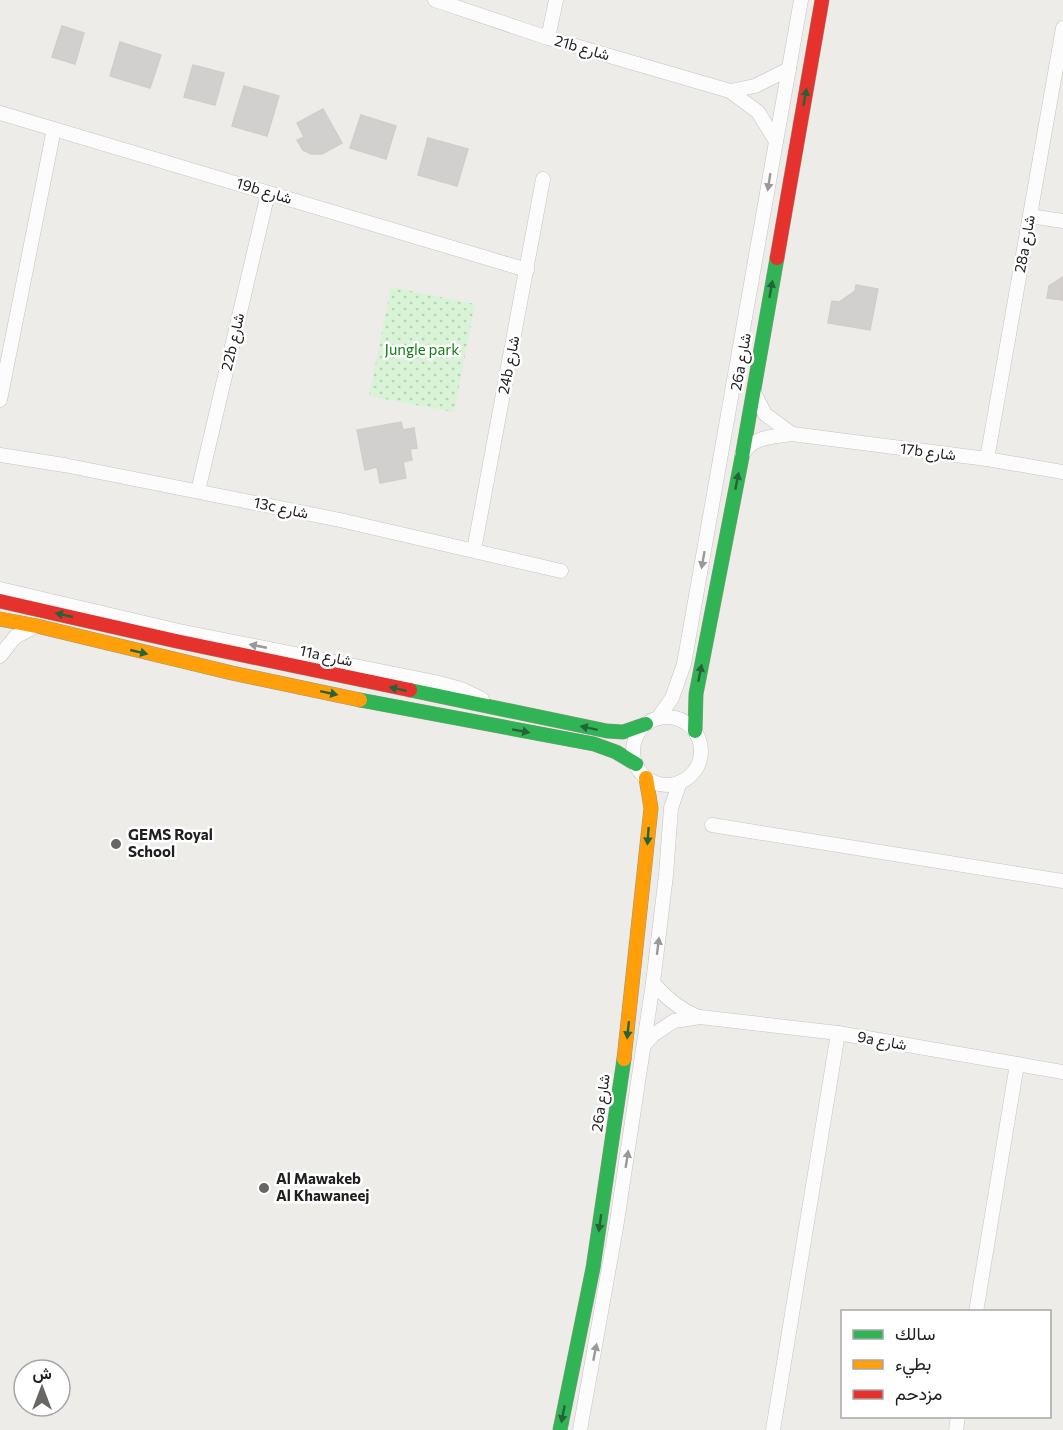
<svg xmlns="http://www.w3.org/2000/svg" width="1063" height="1430" font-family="Commissioner,Vazirmatn,sans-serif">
<defs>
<pattern id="park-dots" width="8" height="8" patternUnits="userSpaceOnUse" patternTransform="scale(1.5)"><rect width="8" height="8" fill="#d8f3d6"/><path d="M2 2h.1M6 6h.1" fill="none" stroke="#b9d0b7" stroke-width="1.8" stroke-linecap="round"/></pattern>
</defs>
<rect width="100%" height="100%" fill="#eeece9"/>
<!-- park -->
<polygon fill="url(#park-dots)" points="391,287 475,304 454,412 369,396"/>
<!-- building -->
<g fill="#d2d0ce" stroke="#d1cdca" stroke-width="1.5">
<polygon points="62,26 84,33 75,64 52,57"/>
<polygon points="120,42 161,55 150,88 110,76"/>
<polygon points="193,65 224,73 215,105 184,97"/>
<polygon points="244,86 279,96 267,136 232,126"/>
<polygon points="323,109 342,143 322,154 311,154 303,150 297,140 304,137 297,123"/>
<polygon points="361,115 396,126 386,159 350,148"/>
<polygon points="428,138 468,149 457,186 418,175"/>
<polygon points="1063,277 1063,300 1047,298 1049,286"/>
<polygon points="856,285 878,289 870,330 828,323 832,301 839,302 855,291"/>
<polygon points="401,422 403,430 414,428 417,448 410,449 412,460 403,462 406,478 380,483 377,467 365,470 357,430"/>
</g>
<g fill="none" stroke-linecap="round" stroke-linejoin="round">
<defs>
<g id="street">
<polyline points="435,0 548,38 730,91 758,112 776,141"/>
<polyline points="548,38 556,0"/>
<polyline points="730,91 755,86 789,69"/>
<polyline points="0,113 527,270"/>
<polyline points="1030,216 1063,221"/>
<polyline points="754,393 765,414 792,434"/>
<polyline points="0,400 54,129"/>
<polyline points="0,455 64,465 340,520 561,571"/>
<path d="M742,455C752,436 773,437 792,434L987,459L1063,472"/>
<polyline points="987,459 1063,28"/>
<polyline points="198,491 268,193"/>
<polyline points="474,550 543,179"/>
<polyline points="0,589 179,631 435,682 461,689 482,699"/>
<polyline points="0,656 15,637 36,626"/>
<circle cx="667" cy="751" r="34"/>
<polyline points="658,718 672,698 684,664 801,0"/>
<polyline points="712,825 1063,881"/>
<path d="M653,983C666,998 679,1009 698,1017"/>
<polyline points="644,1045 653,1035 674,1021 700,1017 838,1033 1063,1072"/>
<polyline points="976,1312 1017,1064"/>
<polyline points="580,1430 616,1228 653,983 666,875 671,808 680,782"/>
<polyline points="773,1430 838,1033"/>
<polyline points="956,1430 958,1416"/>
</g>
<g id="fast">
<polyline points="410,690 607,731 623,732 646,724"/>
<polyline points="360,700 594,744 616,752 636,764"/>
<polyline points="695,731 696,694 742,457 777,258"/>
<polyline points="560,1430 593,1268 624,1059"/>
</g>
<g id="slow">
<polyline points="0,619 37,626 232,673 360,700"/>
<polyline points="624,1059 651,808 646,778"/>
</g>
<g id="jam">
<polyline points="777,258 822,0"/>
<polyline points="0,601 176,641 410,690"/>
</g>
</defs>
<!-- street casing -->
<use href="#street" stroke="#c5c4c3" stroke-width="15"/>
<!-- fast casing -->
<use href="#fast" stroke="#989781" stroke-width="15"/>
<!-- slow casing -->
<use href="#slow" stroke="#989781" stroke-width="15"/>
<!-- jam casing -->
<use href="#jam" stroke="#989781" stroke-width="15"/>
<!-- street -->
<use href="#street" stroke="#fcfcfc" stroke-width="14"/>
<!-- fast -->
<use href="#fast" stroke="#30b455" stroke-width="14"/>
<!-- slow -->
<use href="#slow" stroke="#ff9f0a" stroke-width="14"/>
<!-- jam -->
<use href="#jam" stroke="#e5322d" stroke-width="14"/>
</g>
<!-- one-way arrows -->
<defs><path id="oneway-solid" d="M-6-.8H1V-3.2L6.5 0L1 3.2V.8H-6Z" transform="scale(1.5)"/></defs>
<g fill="#276338">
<use href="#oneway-solid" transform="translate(805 97) rotate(-80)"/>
<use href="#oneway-solid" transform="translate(771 289) rotate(-80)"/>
<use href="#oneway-solid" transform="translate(737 481) rotate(-79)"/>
<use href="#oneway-solid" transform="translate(64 615) rotate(-167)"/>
<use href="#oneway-solid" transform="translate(139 652) rotate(13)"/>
<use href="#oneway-solid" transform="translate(700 673) rotate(-79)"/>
<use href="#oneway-solid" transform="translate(398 689) rotate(-168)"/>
<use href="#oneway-solid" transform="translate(329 693) rotate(12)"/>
<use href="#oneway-solid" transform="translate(589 728) rotate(-168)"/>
<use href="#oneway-solid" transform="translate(521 731) rotate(10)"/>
<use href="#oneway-solid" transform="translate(648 836) rotate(94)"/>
<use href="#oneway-solid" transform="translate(628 1030) rotate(96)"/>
<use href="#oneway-solid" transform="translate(600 1223) rotate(98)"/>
<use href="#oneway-solid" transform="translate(563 1414) rotate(101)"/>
</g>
<g fill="#999">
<use href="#oneway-solid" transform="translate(769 182) rotate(99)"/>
<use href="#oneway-solid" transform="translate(703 560) rotate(100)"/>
<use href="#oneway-solid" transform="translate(258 646) rotate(-169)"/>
<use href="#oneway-solid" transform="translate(658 946) rotate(-83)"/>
<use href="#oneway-solid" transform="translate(627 1159) rotate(-81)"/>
<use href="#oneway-solid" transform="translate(595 1352) rotate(-79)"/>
</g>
<!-- markers -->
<g fill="#686766" stroke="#fff" stroke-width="2">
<circle cx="116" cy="844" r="6"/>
<circle cx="264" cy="1188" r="6"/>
</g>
<g text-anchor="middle" stroke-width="5" stroke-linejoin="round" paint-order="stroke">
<!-- street labels -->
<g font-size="15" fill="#202020" stroke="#fff">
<text transform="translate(582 48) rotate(16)" y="5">21b شارع</text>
<text transform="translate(264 191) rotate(17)" y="5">19b شارع</text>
<text transform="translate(1025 244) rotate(-80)" y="5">28a شارع</text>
<text transform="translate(233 342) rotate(-77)" y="5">22b شارع</text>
<text transform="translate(741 362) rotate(-80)" y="5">26a شارع</text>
<text transform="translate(509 365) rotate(-79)" y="5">24b شارع</text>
<text transform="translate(928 452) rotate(7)" y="5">17b شارع</text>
<text transform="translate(281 508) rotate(12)" y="5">13c شارع</text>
<text transform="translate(326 656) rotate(12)" y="5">11a شارع</text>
<text transform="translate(882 1041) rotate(10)" y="5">9a شارع</text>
<text transform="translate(601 1103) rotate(-82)" y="5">26a شارع</text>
</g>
<!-- park labels -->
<g font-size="15" fill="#0f7e0f" stroke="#fff">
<text x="422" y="355">Jungle park</text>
</g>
<!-- poi labels -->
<g font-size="15" font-weight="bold" fill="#202020" stroke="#fff" text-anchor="start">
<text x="128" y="840">GEMS Royal<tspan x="128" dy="17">School</tspan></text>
<text x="276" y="1184">Al Mawakeb<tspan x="276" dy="17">Al Khawaneej</tspan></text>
</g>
</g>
<!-- legend -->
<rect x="841" y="1310" width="210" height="108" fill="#ffffff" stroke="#a6a6a6" stroke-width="1.5"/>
<rect x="853" y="1330" width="30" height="9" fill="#30b455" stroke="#a6a6a6" stroke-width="1.5"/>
<text x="895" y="1340" font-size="18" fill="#202020">سالك</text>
<rect x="853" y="1360" width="30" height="9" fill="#ff9f0a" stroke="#a6a6a6" stroke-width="1.5"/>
<text x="895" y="1370" font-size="18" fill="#202020">بطيء</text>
<rect x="853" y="1390" width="30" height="9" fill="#e5322d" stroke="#a6a6a6" stroke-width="1.5"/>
<text x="895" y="1400" font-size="18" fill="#202020">مزدحم</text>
<!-- north arrow -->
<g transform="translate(42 1388)"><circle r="28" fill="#ffffff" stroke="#a6a6a6" stroke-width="1.5"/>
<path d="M0-4.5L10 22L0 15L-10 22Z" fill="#686766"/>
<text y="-9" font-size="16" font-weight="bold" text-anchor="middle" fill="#202020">ش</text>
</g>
</svg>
